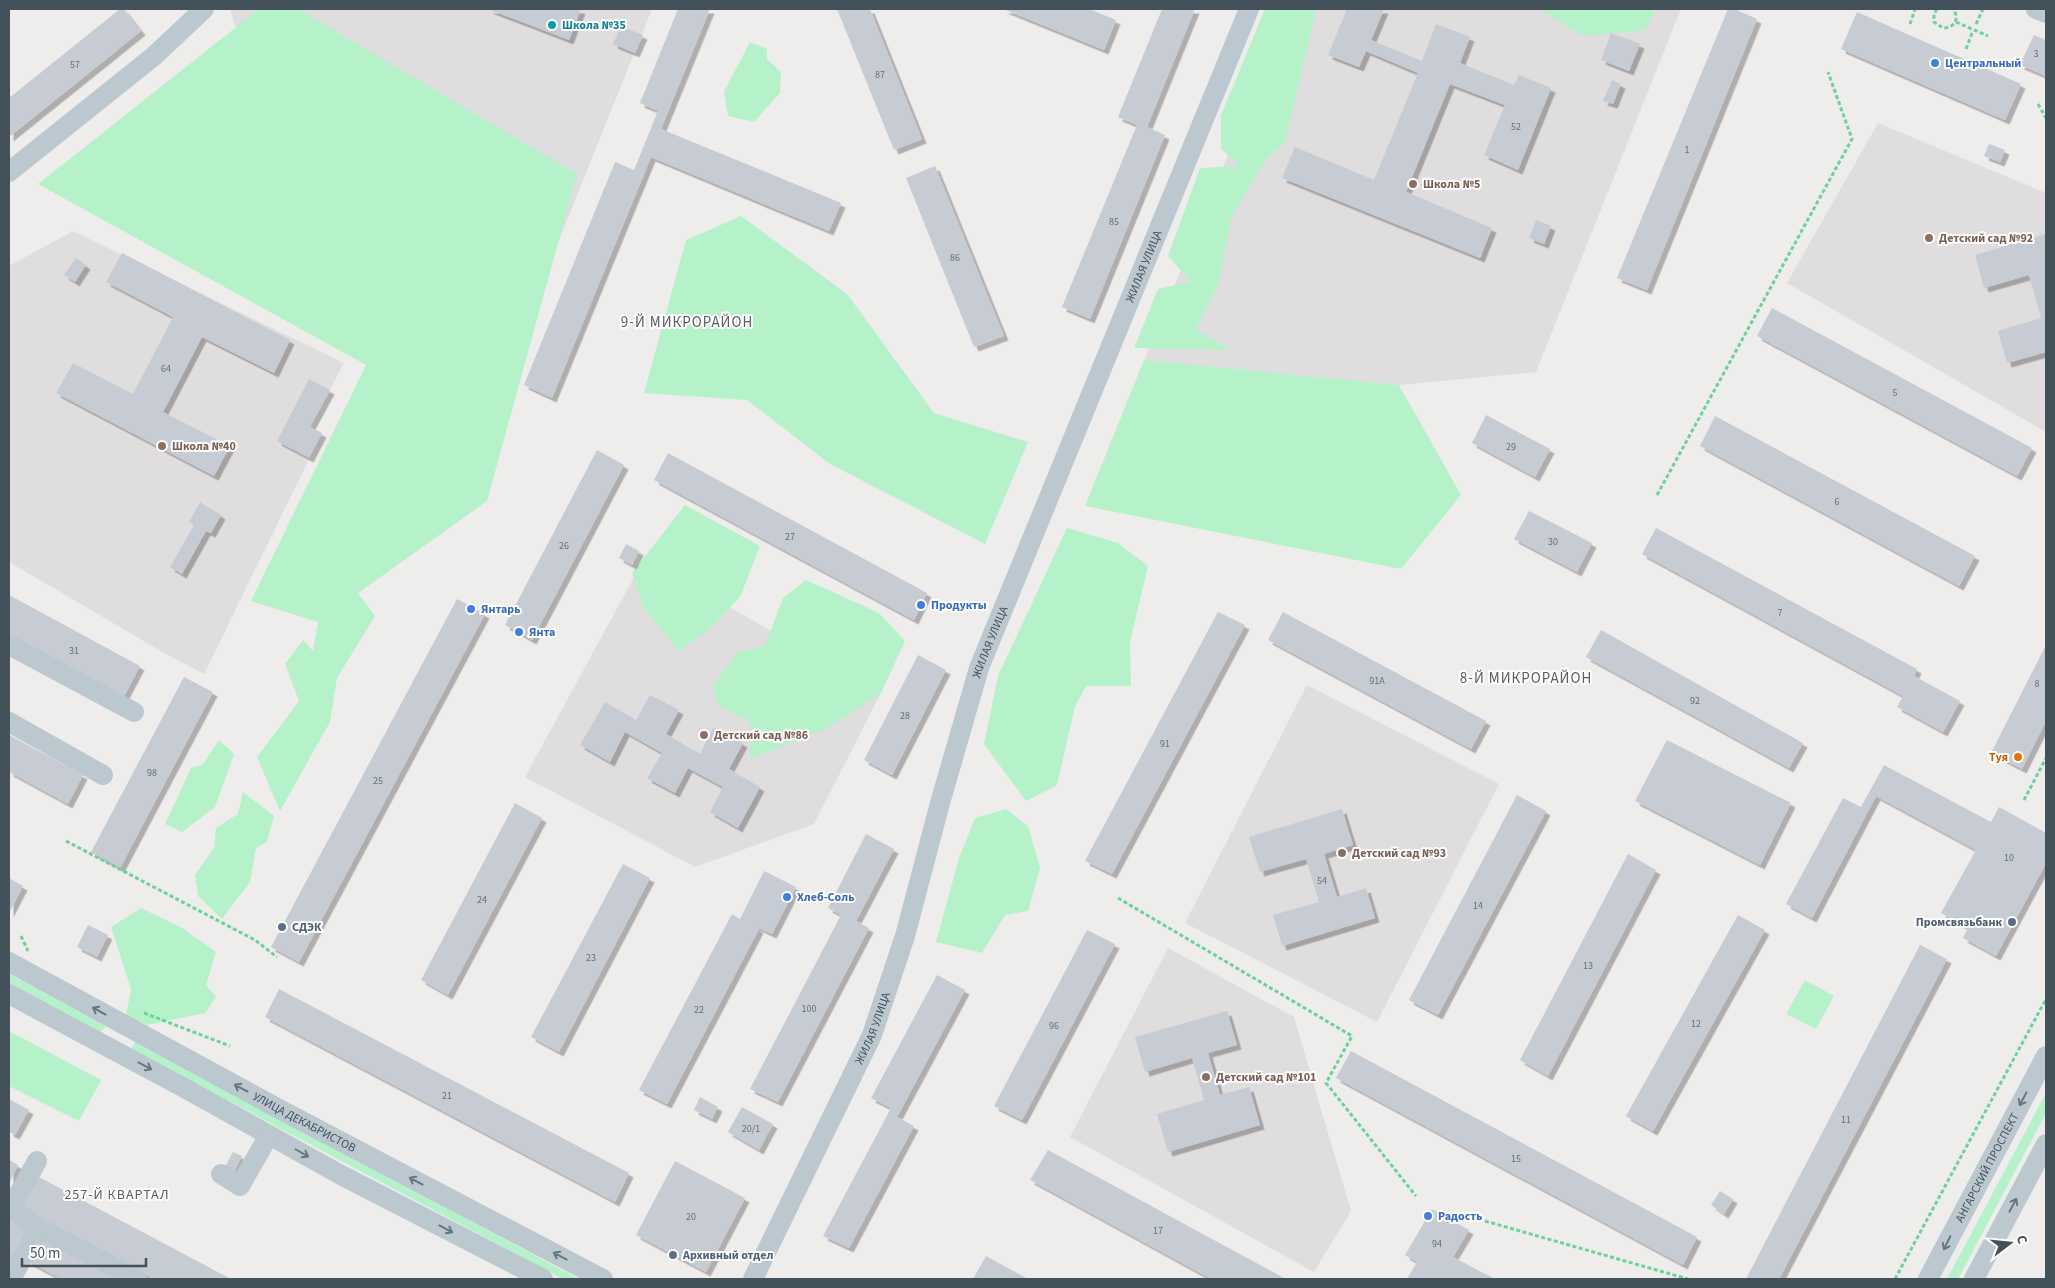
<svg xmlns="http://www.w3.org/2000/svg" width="2055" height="1288" font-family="'Source Sans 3',sans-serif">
<defs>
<filter id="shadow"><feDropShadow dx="4.5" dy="4.5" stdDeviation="0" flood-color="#0004"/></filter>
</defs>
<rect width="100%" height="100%" fill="#efecec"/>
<!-- education -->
<g fill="#e0ddde">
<polygon points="230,9 652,9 549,265 252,82"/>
<polygon points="1288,9 1681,9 1536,372 1399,385 1144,360"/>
<polygon points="1878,123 2046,193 2046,432 1787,283"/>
<polygon points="73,231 344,363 310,427 322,433 204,674 166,654 9,562 9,266"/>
<polygon points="644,559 881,693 814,824 695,867 525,777"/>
<polygon points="1307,685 1499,784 1377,1022 1185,923"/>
<polygon points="1168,948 1294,1017 1351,1211 1314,1272 1070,1137"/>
</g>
<!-- green -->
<g fill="#b5f2ca">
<polygon points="259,9 298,9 577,174 487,501 358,593 375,616 337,678 330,722 280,811 257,757 299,701 285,664 303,640 313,651 318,622 251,601 366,365 38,184"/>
<polygon points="1265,9 1316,9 1285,142 1265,160 1231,218 1219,282 1196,329 1230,350 1134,348 1158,289 1191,282 1168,256 1200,168 1240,166 1221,149 1221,115"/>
<polygon points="1540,9 1656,9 1645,30 1583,36"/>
<polygon points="750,42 767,49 767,59 781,72 780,93 754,122 728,116 724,92"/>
<polygon points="741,216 847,294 934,413 1028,442 985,544 830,464 747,400 644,393 686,240"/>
<polygon points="1144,360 1399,385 1461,495 1401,569 1085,506"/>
<polygon points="685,505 760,546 740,597 706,632 678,651 642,605 632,573"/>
<polygon points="1067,528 1118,543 1148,566 1130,642 1131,686 1086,686 1075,706 1057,785 1026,801 984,744 998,676"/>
<polygon points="806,580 879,613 905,641 881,693 829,727 750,759 751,723 718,705 712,686 738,652 765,646 783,598"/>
<polygon points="219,740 234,754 215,807 182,832 165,824 191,768 203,764"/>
<polygon points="243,792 274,816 267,842 256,848 250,882 222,919 198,896 195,875 214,848 216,828 238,814"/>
<polygon points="1006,809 1028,826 1040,868 1028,911 1005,915 982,953 936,942 959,858 975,818"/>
<polygon points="141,908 182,928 216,952 206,985 216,997 205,1013 147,1025 126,1016 131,989 111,927"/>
<polygon points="9,974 106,1026 101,1032 9,983"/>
<polygon points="1805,980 1834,996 1816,1029 1786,1014"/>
<polygon points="9,1031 101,1080 79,1121 9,1086"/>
<polygon points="135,1041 579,1279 563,1279 131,1049"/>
<polygon points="2046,1093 2046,1113 1958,1279 1947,1279"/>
</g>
<!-- building -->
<g fill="#c7cbd3" filter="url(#shadow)">
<polygon points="120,9 124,9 141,31 9,137 9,98"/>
<polygon points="488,9 581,9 569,40"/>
<polygon points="678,9 710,9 661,129 841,203 829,231 651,157 552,398 524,385 615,162 634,170 658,111 640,103"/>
<polygon points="837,9 870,9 922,139 894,150"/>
<polygon points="1003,9 1089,9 1116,20 1104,50"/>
<polygon points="1162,9 1195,9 1147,127 1165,135 1090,319 1062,307 1137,125 1118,117"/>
<polygon points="1347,9 1384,9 1371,40 1422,61 1436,24 1470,37 1460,63 1514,85 1519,75 1551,88 1518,170 1484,155 1505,105 1450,84 1406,192 1492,228 1480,258 1282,178 1295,147 1374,180 1418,73 1366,51 1359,67 1328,55"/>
<polygon points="1728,9 1734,9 1757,19 1647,290 1617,278"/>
<polygon points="1857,12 2021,84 2005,120 1841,49"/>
<polygon points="621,26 643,35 635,53 613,44"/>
<polygon points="1611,33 1640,44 1629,71 1601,60"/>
<polygon points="2034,35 2046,40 2046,76 2020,65"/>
<polygon points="1612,80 1621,84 1613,104 1603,101"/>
<polygon points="1989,144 2005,150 2000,162 1984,156"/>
<polygon points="935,166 1004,336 974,347 906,178"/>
<polygon points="1536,220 1551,226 1544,244 1529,238"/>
<polygon points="2046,234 2046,352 2007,363 1998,331 2041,318 2029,275 1984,288 1975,255"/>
<polygon points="122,253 290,340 274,373 202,337 163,412 230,446 214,476 56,393 73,363 133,394 173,317 106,282"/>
<polygon points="76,258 86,265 75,282 64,275"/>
<polygon points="1772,308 2032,448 2017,476 1757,336"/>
<polygon points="309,379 330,390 310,427 322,433 309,458 277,441"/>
<polygon points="1486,415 1550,449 1535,477 1472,443"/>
<polygon points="1715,416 1975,556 1959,586 1700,446"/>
<polygon points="597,450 624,465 532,640 505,625"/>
<polygon points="668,453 927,593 914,620 654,480"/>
<polygon points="200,502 221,515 211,533 206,531 182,574 170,567 194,525 189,522"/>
<polygon points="1529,511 1592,543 1577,572 1514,539"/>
<polygon points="1656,528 1917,669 1914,676 1960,701 1943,732 1897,707 1903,696 1642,554"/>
<polygon points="626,544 639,551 632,565 619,558"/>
<polygon points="9,595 140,666 124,696 9,634"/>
<polygon points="457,599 485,614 299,962 271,947"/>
<polygon points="1218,612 1245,625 1112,874 1085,861"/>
<polygon points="1283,612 1486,721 1471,749 1268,640"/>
<polygon points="1601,630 1803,743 1789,768 1586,657"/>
<polygon points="2046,645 2046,721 2022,769 1991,753"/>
<polygon points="918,655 946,670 892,775 864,760"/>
<polygon points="184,677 213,692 120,868 91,852"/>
<polygon points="650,695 679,710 666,734 700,754 714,727 743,743 729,769 760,787 738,828 710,812 723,787 688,768 675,793 647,778 662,753 625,732 610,762 580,745 605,702 636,720"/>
<polygon points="9,735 83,775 68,804 9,772"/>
<polygon points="1667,740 1791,803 1760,865 1635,801"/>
<polygon points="1884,765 1991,822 1999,807 2046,833 2046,863 1996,956 1963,938 1968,928 1941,913 1976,850 1876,796 1812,918 1786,904 1843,798 1861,807"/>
<polygon points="1517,795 1546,811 1438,1015 1409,1000"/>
<polygon points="515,803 542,818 448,995 421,980"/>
<polygon points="1342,809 1353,845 1324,854 1337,897 1366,888 1375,918 1282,946 1273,915 1319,902 1306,859 1260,872 1249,837"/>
<polygon points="866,834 894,849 856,921 869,928 778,1102 750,1089 841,915 828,908"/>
<polygon points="1628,854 1656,870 1548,1076 1520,1060"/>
<polygon points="623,864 650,878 559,1052 531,1037"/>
<polygon points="764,871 796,887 772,934 753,925 759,929 667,1104 639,1090 732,914 740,919"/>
<polygon points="9,878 23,886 9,913"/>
<polygon points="1738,915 1765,930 1653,1131 1626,1116"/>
<polygon points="88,925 108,935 97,957 77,947"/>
<polygon points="1087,930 1115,944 1022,1120 994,1106"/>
<polygon points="1920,945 1947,959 1779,1279 1746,1279"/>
<polygon points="937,975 965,990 897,1117 914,1126 849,1248 823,1236 891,1108 871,1098"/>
<polygon points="279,989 629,1173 615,1202 265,1017"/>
<polygon points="1227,1011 1237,1045 1208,1053 1220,1095 1249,1087 1260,1125 1168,1152 1157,1114 1204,1100 1192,1058 1145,1072 1135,1037"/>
<polygon points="1351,1051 1697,1237 1683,1265 1336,1078"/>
<polygon points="700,1097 718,1107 712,1119 694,1110"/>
<polygon points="9,1099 29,1110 15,1135 9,1132"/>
<polygon points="742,1107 773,1124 759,1150 728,1132"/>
<polygon points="1048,1150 1286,1279 1211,1279 1030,1180"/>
<polygon points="233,1152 242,1156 233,1174 224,1169"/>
<polygon points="9,1160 18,1165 9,1184"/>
<polygon points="675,1161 745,1198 706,1272 636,1235"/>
<polygon points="35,1175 231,1279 154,1279 18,1207"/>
<polygon points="1720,1191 1733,1199 1724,1214 1711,1205"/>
<polygon points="1432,1209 1469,1230 1453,1257 1495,1279 1407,1279 1417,1262 1405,1255"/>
<polygon points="13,1215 33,1225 9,1269 9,1223"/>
<polygon points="40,1236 122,1279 61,1279 27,1261"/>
<polygon points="986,1256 1028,1279 973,1279"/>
</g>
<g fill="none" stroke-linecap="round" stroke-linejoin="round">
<!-- path -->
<g stroke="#6bd29a" stroke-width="3" stroke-dasharray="4 2.5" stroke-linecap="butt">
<path d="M1937,9L1934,14V22L1943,28C1955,28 1960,18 1953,9"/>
<polyline points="1956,22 1988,36"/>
<polyline points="1910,24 1915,9"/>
<polyline points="1976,24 1983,9"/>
<polyline points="1966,49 1972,33"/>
<polyline points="2038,104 2046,118"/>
<polyline points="1657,495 1852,139 1828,72"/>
<polyline points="2024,800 2046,758"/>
<polyline points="66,841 255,940 277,957"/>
<polyline points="1118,898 1352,1036 1326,1083 1416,1196"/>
<polyline points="21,936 28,951"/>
<polyline points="144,1013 230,1046"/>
<polyline points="1485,1221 1688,1279"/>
<polyline points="1895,1279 2046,999"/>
</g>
<!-- minor -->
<g stroke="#bbc8d0" stroke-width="20">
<polyline points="2036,9 2046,13"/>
<polyline points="9,172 154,56 204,9"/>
<polyline points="9,645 134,712"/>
<polyline points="9,722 103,775"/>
<path id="s1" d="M9,962L281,1110L603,1279"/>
<polyline points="9,994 188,1090 341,1175 543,1279"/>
<polyline points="221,1174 240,1186 269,1135"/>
<polyline points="39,1228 137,1279"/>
<polyline points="11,1279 39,1228 11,1208 37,1161"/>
<path id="s2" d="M753,1279L872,1035L905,936L940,803L979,668L1249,9"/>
<path id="s3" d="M1928,1279L2046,1056"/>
<polyline points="1974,1279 2046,1144"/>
</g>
</g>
<!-- one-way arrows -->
<defs><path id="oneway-shaft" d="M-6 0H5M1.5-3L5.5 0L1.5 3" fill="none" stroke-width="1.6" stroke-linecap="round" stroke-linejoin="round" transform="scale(1.25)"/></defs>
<g stroke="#67757e">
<use href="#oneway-shaft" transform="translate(99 1011) rotate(-151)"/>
<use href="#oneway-shaft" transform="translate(145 1066) rotate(28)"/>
<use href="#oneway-shaft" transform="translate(241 1088) rotate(-152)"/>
<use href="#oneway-shaft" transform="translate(2023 1099) rotate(118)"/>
<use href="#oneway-shaft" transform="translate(302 1153) rotate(30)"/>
<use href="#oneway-shaft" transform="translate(416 1181) rotate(-152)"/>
<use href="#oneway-shaft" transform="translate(2013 1205) rotate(-62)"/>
<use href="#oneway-shaft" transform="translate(446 1229) rotate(28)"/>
<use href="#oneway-shaft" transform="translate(1947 1243) rotate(116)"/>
<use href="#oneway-shaft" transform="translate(560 1256) rotate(-152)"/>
</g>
<!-- markers -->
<circle fill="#0f9aa8" stroke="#fff" stroke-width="2" cx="552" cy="25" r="5"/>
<g fill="#3f7fe0" stroke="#fff" stroke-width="2">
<circle cx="1935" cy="63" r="5"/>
<circle cx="921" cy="605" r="5"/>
<circle cx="471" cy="609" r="5"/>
<circle cx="519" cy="632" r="5"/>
<circle cx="787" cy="897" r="5"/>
<circle cx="1428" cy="1216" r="5"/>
</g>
<g fill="#8d6e63" stroke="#fff" stroke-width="2">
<circle cx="1413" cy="184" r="5"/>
<circle cx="1929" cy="238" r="5"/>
<circle cx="162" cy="446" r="5"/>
<circle cx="704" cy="735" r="5"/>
<circle cx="1342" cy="853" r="5"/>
<circle cx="1206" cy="1077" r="5"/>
</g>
<circle fill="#e8710a" stroke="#fff" stroke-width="2" cx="2018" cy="757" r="5"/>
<g fill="#5c6f8a" stroke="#fff" stroke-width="2">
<circle cx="2012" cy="922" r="5"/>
<circle cx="282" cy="927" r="5"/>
<circle cx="673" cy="1255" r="5"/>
</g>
<g text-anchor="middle" stroke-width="4" stroke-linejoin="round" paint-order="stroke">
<!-- number labels -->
<g font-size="10" fill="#647079">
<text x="2036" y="57">3</text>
<text x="75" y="68">57</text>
<text x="880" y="78">87</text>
<text x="1516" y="130">52</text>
<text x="1687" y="153">1</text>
<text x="1114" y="225">85</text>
<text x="955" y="261">86</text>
<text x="166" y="372">64</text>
<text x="1895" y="396">5</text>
<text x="1511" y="450">29</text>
<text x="1837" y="505">6</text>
<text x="790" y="540">27</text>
<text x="1553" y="545">30</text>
<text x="564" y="549">26</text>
<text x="1780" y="616">7</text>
<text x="74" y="654">31</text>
<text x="1377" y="684">91А</text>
<text x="2037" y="687">8</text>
<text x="1695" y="704">92</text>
<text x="905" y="719">28</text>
<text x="1165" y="747">91</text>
<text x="152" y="776">98</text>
<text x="378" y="784">25</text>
<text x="2009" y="861">10</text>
<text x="1322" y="884">54</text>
<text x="482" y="903">24</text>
<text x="1478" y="909">14</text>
<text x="591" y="961">23</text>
<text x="1588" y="969">13</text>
<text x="809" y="1012">100</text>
<text x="699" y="1013">22</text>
<text x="1696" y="1027">12</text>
<text x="1054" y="1029">96</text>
<text x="447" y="1099">21</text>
<text x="1846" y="1123">11</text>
<text x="751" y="1132">20/1</text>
<text x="1516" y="1162">15</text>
<text x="691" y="1220">20</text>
<text x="1158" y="1234">17</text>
<text x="1437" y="1247">94</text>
</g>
<!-- culture labels -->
<g font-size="12" font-weight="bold" fill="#0d838f" stroke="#fff" text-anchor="start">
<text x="562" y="29">Школа №35</text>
</g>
<!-- shop labels -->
<g font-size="12" font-weight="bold" fill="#366cbe" stroke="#fff" text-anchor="start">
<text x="1945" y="67">Центральный</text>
<text x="931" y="609">Продукты</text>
<text x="481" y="613">Янтарь</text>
<text x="529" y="636">Янта</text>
<text x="797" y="901">Хлеб-Соль</text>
<text x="1438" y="1220">Радость</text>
</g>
<!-- education labels -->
<g font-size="12" font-weight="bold" fill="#785e54" stroke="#fff" text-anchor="start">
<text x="1423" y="188">Школа №5</text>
<text x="1939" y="242">Детский сад №92</text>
<text x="172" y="450">Школа №40</text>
<text x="714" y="739">Детский сад №86</text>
<text x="1352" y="857">Детский сад №93</text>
<text x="1216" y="1081">Детский сад №101</text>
</g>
<!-- street labels -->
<g font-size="12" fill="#43515b" stroke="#fff">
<text dy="4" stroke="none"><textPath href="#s2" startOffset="1088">ЖИЛАЯ УЛИЦА</textPath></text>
<text dy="4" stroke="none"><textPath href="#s2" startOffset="682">ЖИЛАЯ УЛИЦА</textPath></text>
<text dy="4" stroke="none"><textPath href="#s2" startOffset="278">ЖИЛАЯ УЛИЦА</textPath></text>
<text dy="4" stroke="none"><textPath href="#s1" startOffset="336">УЛИЦА ДЕКАБРИСТОВ</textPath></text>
<text dy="4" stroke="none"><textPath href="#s3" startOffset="126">АНГАРСКИЙ ПРОСПЕКТ</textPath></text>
</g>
<!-- food labels -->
<g font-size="12" font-weight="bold" fill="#c56008" stroke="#fff" text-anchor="end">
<text x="2008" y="761">Туя</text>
</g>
<!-- service labels -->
<g font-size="12" font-weight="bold" fill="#4e5e75" stroke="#fff" text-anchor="start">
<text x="2002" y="926" text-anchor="end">Промсвязьбанк</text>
<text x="292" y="931">СДЭК</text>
<text x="683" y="1259">Архивный отдел</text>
</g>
<!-- neighbourhood labels -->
<g font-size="14" letter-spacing="1" fill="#585d62" stroke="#fff">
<text x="117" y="1199">257-Й КВАРТАЛ</text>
</g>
<!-- quarter labels -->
<g font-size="15" letter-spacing="1" fill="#585d62" stroke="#fff">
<text x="687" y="327">9-Й МИКРОРАЙОН</text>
<text x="1526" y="683">8-Й МИКРОРАЙОН</text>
</g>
</g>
<!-- border -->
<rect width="2055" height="1288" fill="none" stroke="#43515b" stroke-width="20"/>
<!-- north arrow -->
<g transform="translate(2010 1243) rotate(74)" stroke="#ffffff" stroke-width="4" paint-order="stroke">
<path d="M0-4L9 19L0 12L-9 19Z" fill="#43515b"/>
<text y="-8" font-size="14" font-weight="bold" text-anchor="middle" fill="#43515b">С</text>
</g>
<!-- scale -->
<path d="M22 1258v8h124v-8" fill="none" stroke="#43515b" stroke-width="2.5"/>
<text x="30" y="1258" font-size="15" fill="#43515b" stroke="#ffffff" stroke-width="4" paint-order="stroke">50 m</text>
</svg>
